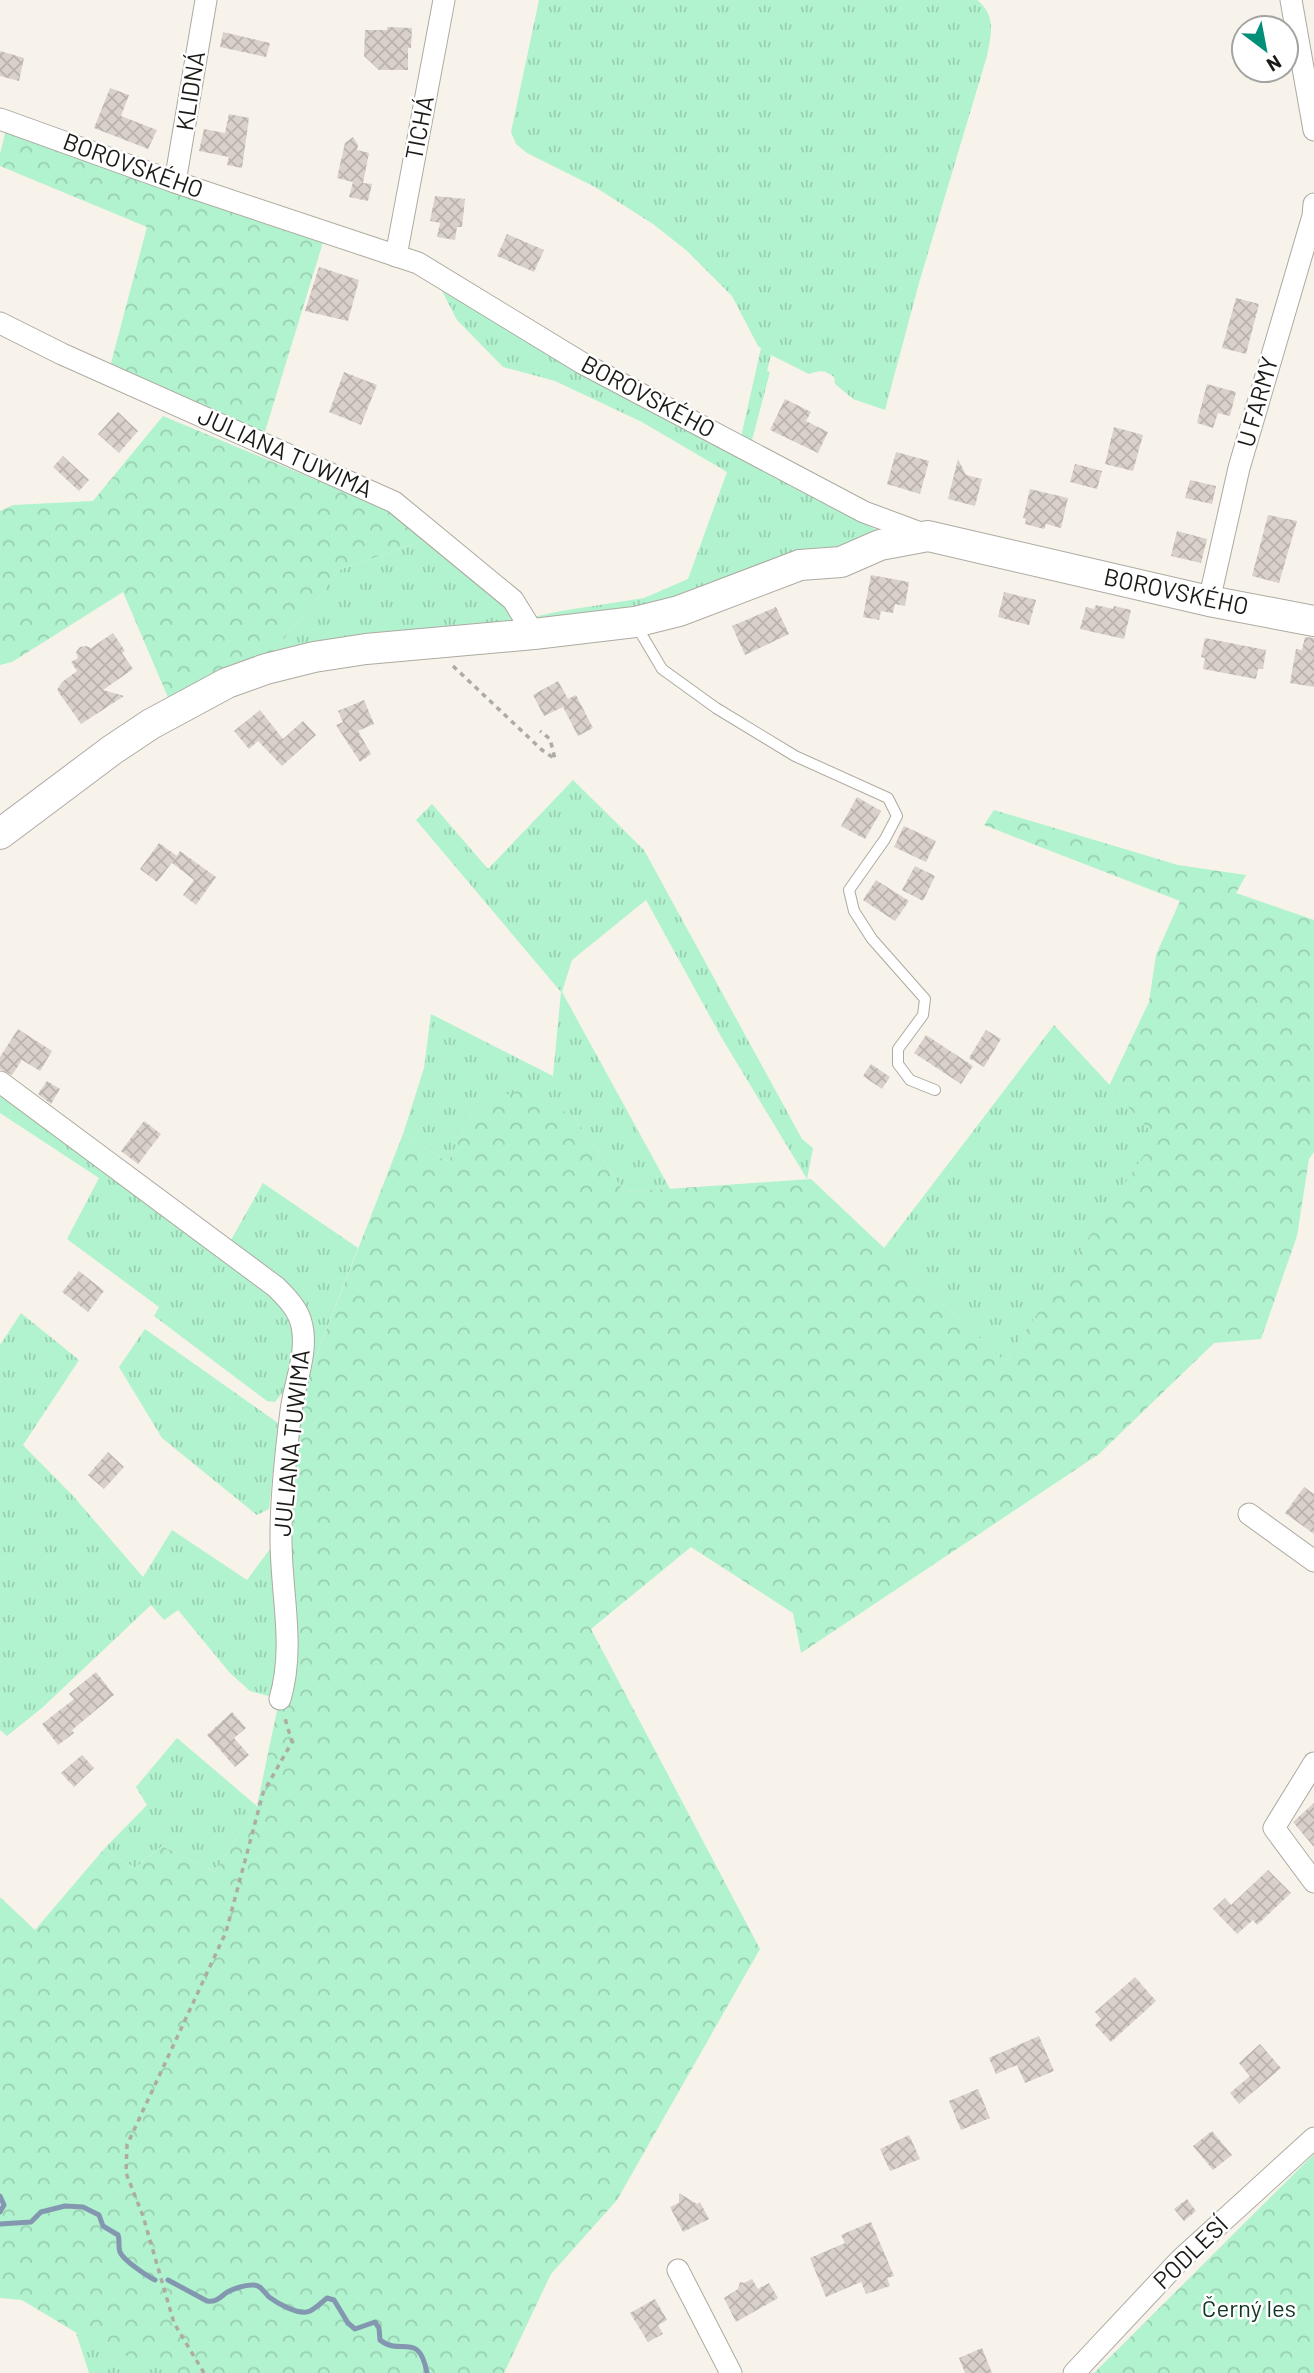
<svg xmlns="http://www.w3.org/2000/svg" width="1314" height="2373" font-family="Barlow,sans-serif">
<defs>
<pattern id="grass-tufts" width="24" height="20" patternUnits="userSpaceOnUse" patternTransform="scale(1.75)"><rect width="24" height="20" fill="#b1f2cf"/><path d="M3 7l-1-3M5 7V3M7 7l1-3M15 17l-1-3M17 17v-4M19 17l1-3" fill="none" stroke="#98cfb1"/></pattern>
<pattern id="forest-crowns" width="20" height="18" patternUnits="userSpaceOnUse" patternTransform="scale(1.75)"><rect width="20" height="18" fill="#b1f2cf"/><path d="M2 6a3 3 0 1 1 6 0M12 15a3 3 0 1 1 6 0" fill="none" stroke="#98cfb1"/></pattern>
<pattern id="building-cross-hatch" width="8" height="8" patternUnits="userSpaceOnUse" patternTransform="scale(1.75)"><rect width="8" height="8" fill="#d9d0c9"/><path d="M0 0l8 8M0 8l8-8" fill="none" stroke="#bab2ac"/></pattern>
</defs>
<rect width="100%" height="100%" fill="#f7f3ea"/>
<!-- grass -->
<g fill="url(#grass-tufts)">
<path d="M539,0H977C997,16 991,34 987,56L919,283L885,410L853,399L835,384L834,377C825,370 820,370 809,374L771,355L767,371L770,372L752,440L809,471L741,437L761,348L758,346L732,296L686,250L653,224L595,187L527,153L516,144L511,132Z"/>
<polygon points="439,285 717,446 890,537 868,539 789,559 686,599 574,620 533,617 561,611 644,598 688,579 727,472 642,422 555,381 503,367 457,320"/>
<polygon points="428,539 508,606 513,624 268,658 341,569"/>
<polygon points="573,780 644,850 802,1139 813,1148 807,1179 723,1040 646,900 572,960 562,992 670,1189 624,1192 574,1116 476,1105 448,1162 403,1134 424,1068 431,1014 553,1076 561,992 416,820 432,804 488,869"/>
<polygon points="1054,1025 1157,1136 1005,1362 884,1248"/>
<polygon points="0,1091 278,1299 297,1327 291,1382 275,1402 267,1401 154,1316 159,1307 67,1239 99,1178 0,1113"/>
<polygon points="263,1183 358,1248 306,1382 289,1288 231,1240"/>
<polygon points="21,1313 79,1360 23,1445 74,1497 143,1577 172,1530 247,1580 270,1549 282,1631 282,1684 268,1696 250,1691 230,1673 178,1610 164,1620 151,1605 43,1707 7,1736 0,1730 0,1345"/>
<polygon points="145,1329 278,1423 269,1509 257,1515 162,1438 119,1367"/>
<polygon points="177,1738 257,1806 215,1872 162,1846 135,1868 104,1849 147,1805 136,1787"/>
<polygon points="76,2333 172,2373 89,2373"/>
</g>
<!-- forest -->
<g fill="url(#forest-crowns)">
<polygon points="6,130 324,239 263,438 110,367 147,227 0,166 0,154"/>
<polygon points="163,416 395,513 428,539 341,569 268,658 170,702 123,592 12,662 0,665 0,511 13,505 93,501"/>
<polygon points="994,810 1178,865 1246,875 1236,893 1314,920 1314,1152 1309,1159 1297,1236 1261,1339 1214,1343 1099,1454 801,1653 793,1613 691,1547 591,1629 760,1949 617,2200 551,2274 504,2373 169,2373 90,2341 22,2300 0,2298 0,1897 35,1930 104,1849 135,1868 162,1846 215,1872 257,1806 297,1615 285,1519 295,1410 403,1134 448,1162 476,1105 517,1091 574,1116 624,1192 811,1179 1005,1362 1156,1137 1109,1086 1149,1002 1156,955 1180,901 984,825"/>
<polygon points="1314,2154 1314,2373 1094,2373"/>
</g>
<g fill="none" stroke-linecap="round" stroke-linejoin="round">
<!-- stream -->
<g stroke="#8397b1" stroke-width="5">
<polyline points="0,2196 4,2205 0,2212"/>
<path d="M0,2224L31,2222L41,2212L65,2206L83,2207L99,2215L103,2226L118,2235C120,2240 118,2247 120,2252C123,2260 147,2276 155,2280"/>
<path d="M168,2280L207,2301C217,2302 219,2298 226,2293C231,2289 246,2285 252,2285C260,2284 264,2292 269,2297C277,2303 299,2316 310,2311C316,2308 322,2302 327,2298L334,2300L348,2323L355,2329L375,2322L379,2328L380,2340C401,2357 419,2330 427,2373"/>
</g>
</g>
<!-- building -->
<g fill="url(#building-cross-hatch)">
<polygon points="387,27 412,28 411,48 408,48 408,70 379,70 364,56 365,30 387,30"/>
<polygon points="223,32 270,43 266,57 220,47"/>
<polygon points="0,51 24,58 19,81 0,76"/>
<polygon points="110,88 129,95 121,116 157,130 148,149 94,128"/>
<polygon points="229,114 249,118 242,168 227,165 229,157 199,151 204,129 225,133"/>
<polygon points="353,137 358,145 357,150 369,153 363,183 372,184 368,201 349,197 353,182 337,178 345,143"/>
<polygon points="435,196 465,199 462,227 457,227 455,240 437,237 440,223 430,221"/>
<polygon points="507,234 544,250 534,272 497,256"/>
<polygon points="319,267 359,280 348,321 305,311"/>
<polygon points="1236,298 1259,304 1246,354 1222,348"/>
<polygon points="344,372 377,385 361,425 329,412"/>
<polygon points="1207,384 1236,392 1230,416 1218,413 1213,428 1197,423"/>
<polygon points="785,399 811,412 806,421 828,432 818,453 770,430"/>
<polygon points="118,412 138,431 119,453 98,434"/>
<polygon points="1114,427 1143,435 1133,471 1105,464"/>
<polygon points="896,452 929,461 920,494 887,484"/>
<polygon points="63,456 89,480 79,491 53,467"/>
<polygon points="958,459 966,475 982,479 975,506 948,499"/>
<polygon points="1075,464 1102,471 1097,489 1070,482"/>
<polygon points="1190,480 1216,486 1212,504 1185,498"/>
<polygon points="1030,489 1068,498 1061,528 1046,524 1044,529 1025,524 1026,519 1023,518"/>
<polygon points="1268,515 1297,521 1279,583 1252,576"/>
<polygon points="1177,531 1207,539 1201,563 1171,556"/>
<polygon points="871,575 909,582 905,606 895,604 893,613 881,611 879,620 863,617"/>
<polygon points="1004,592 1036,600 1029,625 998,617"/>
<polygon points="1096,605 1113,609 1114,606 1131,610 1124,639 1080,629 1086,607 1094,609"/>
<polygon points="776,607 789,634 745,655 732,626"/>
<polygon points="113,633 125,651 122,653 133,669 103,690 124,696 81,724 57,690 62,682 77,671 71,662 78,658 76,652 80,647 86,646 91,648"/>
<polygon points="1305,637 1314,638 1314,687 1290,683 1296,649 1302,650"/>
<polygon points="1205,638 1266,650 1263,669 1258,669 1256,679 1203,669 1205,658 1201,657"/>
<polygon points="558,681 568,699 576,695 593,728 578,736 563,707 544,716 533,695"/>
<polygon points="364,700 374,724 358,731 371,754 360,762 336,725 343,722 338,711"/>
<polygon points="260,710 283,739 303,721 316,735 282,766 258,741 249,749 234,731"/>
<polygon points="857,797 881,811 865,839 841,826"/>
<polygon points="904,826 936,841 926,862 894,847"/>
<polygon points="159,843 177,856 157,882 140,869"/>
<polygon points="180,851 216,877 196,905 183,895 194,880 172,863"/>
<polygon points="915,866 935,876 923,901 902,890"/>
<polygon points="876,880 909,901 895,921 863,900"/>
<polygon points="18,1029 52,1051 40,1071 22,1060 12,1075 0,1069 0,1057"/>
<polygon points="986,1030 1001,1039 984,1067 969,1058"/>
<polygon points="926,1035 973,1066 961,1084 914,1053"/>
<polygon points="871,1064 890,1077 882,1089 863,1076"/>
<polygon points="47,1081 60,1089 51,1104 38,1094"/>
<polygon points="144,1121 161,1134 138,1164 121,1151"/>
<polygon points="79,1271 104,1291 88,1312 62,1292"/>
<polygon points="108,1452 124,1467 104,1489 88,1475"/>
<polygon points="1304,1487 1314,1494 1314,1534 1285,1513"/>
<polygon points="96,1672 114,1695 72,1730 74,1733 58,1745 42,1724 74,1699 69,1694"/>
<polygon points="232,1712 246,1728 234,1738 249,1755 235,1767 207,1735"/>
<polygon points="82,1755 94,1768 74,1787 61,1773"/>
<polygon points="1314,1803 1314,1847 1293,1822"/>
<polygon points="1268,1870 1291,1893 1257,1925 1253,1920 1237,1934 1213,1909 1225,1898 1231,1905"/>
<polygon points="1135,1977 1156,2001 1111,2042 1095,2025 1101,2019 1095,2012"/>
<polygon points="1039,2036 1054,2071 1025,2083 1017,2065 996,2074 989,2058"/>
<polygon points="1260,2044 1281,2068 1239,2104 1230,2093 1250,2076 1239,2063"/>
<polygon points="978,2089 990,2118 961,2130 949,2101"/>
<polygon points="1212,2131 1232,2155 1213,2170 1193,2146"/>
<polygon points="909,2135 920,2159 890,2171 880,2149"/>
<polygon points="679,2193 697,2204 700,2202 709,2219 683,2232 670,2207 679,2203"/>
<polygon points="1187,2199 1196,2211 1184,2221 1174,2209"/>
<polygon points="871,2222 894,2276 887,2278 890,2286 866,2294 861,2282 826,2297 810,2258 845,2243 841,2235"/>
<polygon points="752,2279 758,2289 769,2283 778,2298 736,2322 724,2298 738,2289 740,2282 744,2283"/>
<polygon points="655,2299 667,2320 658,2325 663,2334 648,2342 630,2313"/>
<polygon points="982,2348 992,2373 965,2373 959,2358"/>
</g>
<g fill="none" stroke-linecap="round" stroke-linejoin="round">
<defs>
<polyline id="lane" points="636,625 662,669 716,708 795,756 888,798 897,816 885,839 849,890 854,911 872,939 925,999 923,1015 898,1049 898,1064 910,1080 935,1090"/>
<g id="street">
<polyline points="1291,0 1314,130"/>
<polyline points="0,119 175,182 418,263 582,363 864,512 926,535"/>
<polyline points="175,182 206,0"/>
<polyline points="396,256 444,0"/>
<polyline points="0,323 62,354 394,502 513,600 534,634"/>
<polyline points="1209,601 1239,468 1313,216 1314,204"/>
<path d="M0,1082L276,1287C287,1298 299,1310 302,1326C308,1354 294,1384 291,1411C286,1451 281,1494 281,1534C280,1590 296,1645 280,1699"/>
<polyline points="1249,1514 1314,1561"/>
<polyline points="1314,1763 1274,1828 1314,1882"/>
<polyline points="678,2270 731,2373"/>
<polyline points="1074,2373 1180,2260 1314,2138"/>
</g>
<polyline id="secondary" points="0,834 112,750 151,724 227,683 266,669 314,657 366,649 534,634 635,622 679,611 800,565 841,562 880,545 928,536 1209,601 1314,621"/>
</defs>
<!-- lane casing -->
<use href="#lane" stroke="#adaaa1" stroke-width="12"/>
<!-- street casing -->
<use href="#street" stroke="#adaaa1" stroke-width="23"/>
<!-- secondary casing -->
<use href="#secondary" stroke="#adaaa1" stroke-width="32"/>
<!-- path -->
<g stroke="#aeaba4" stroke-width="3.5" stroke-dasharray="5 5" stroke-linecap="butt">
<polyline points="453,666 542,750 555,759 550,739 540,731"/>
<polyline points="204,2373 174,2323 143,2216 126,2173 127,2145 226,1932 263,1793 292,1742 284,1715"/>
</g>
<!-- lane -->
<use href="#lane" stroke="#fff" stroke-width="10"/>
<!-- street -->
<use href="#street" stroke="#fff" stroke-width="21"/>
<!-- secondary -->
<use href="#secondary" stroke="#fff" stroke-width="30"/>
</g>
<g text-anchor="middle" stroke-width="5" stroke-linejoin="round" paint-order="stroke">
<!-- street labels -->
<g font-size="24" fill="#1b1a16" stroke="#fff">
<text transform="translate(191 91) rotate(-81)" y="8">KLIDNÁ</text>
<text transform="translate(420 128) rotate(-79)" y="8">TICHÁ</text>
<text transform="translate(133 166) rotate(20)" y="8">BOROVSKÉHO</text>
<text transform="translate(648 397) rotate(28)" y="8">BOROVSKÉHO</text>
<text transform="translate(1258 402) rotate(-74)" y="8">U FARMY</text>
<text transform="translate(285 453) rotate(24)" y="8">JULIANA TUWIMA</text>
<text transform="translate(1176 592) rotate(12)" y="8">BOROVSKÉHO</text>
<text transform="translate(292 1443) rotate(-84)" y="8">JULIANA TUWIMA</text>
<text transform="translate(1191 2253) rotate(-44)" y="8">PODLESÍ</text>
</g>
<!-- park labels -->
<g font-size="24" fill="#103625" stroke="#fff">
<text x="1249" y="2317">Černý les</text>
</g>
</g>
<!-- north arrow -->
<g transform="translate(1265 49) rotate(148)"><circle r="33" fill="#ffffff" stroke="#a4a3a2" stroke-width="2"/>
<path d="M0-5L12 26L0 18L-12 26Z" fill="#018f79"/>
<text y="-10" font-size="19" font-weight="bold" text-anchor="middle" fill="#1b1a16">N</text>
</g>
</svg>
